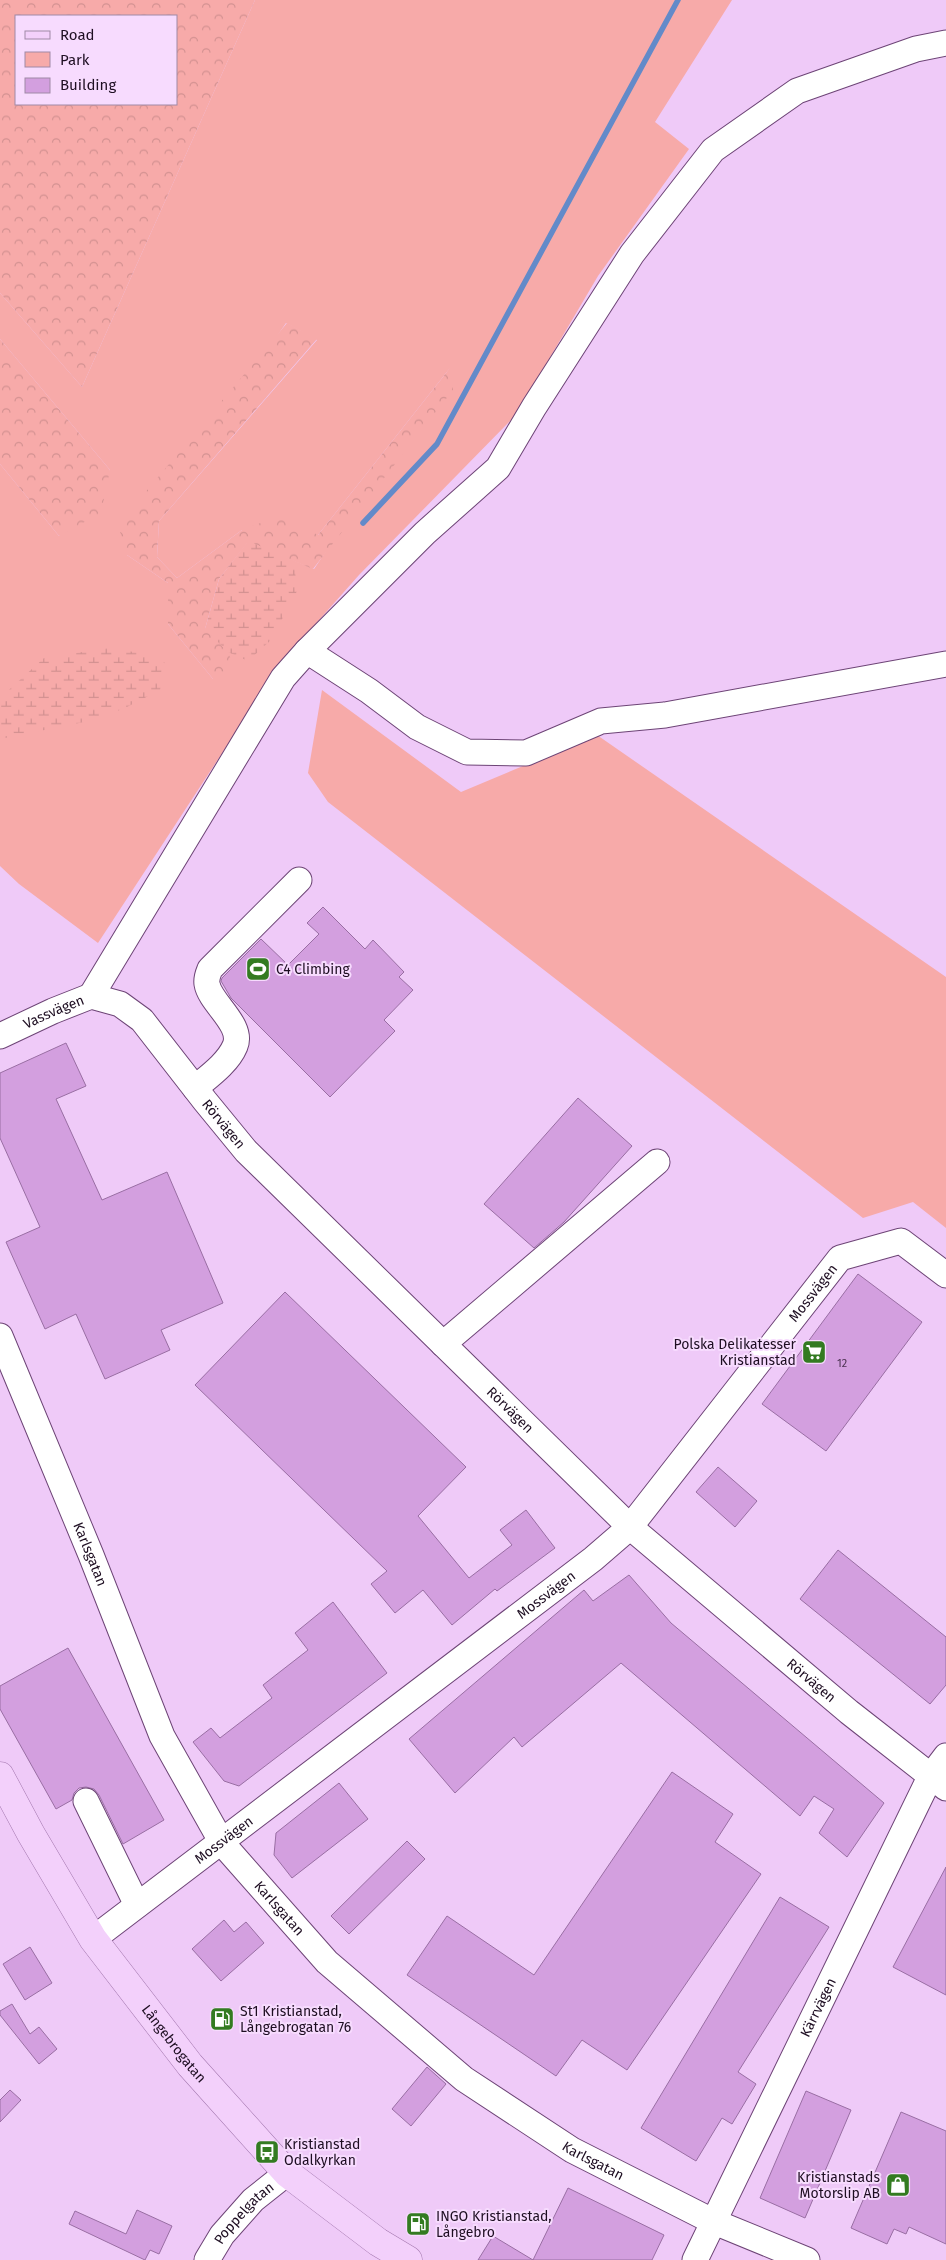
<svg xmlns="http://www.w3.org/2000/svg" width="946" height="2260" font-family="'Fira Sans',sans-serif">
<defs>
<pattern id="forest-crowns" width="20" height="18" patternUnits="userSpaceOnUse" patternTransform="scale(1.25)"><rect width="20" height="18" fill="#f7aaa9"/><path d="M2 6a3 3 0 1 1 6 0M12 15a3 3 0 1 1 6 0" fill="none" stroke="#d39191"/></pattern>
<pattern id="wetland-marsh" width="20" height="14" patternUnits="userSpaceOnUse" patternTransform="scale(1.25)"><rect width="20" height="14" fill="#f7aaa9"/><path d="M1 5h8M5 5V1M11 12h8M15 12V8" fill="none" stroke="#d39191"/></pattern>
</defs>
<rect width="100%" height="100%" fill="#efcaf8"/>
<!-- green -->
<g fill="#f7aaa9" fill-rule="evenodd">
<path d="M255,0H732L655,122L689,149L598,276L516,415L359,575L281,663L98,943L19,884L0,866V464L59,536L110,470L0,339V293L82,387ZM286,323L317,340L159,521L157,557L177,578L242,530L318,535L450,368L314,569L248,541L205,629L213,679L168,624V583L127,555Z"/>
<polygon points="322,690 461,792 597,735 946,977 946,1228 913,1202 863,1218 328,802 308,773"/>
</g>
<!-- forest -->
<g fill="url(#forest-crowns)" fill-rule="evenodd">
<path d="M0,0H255L82,387L0,293ZM176,16V104H16V16Z"/>
<polygon points="287,323 317,339 159,521 157,557 177,578 242,530 281,515 318,535 450,368 453,390 313,569 248,542 219,579 205,629 228,652 237,675 213,679 168,624 168,583 127,555 118,525"/>
<polygon points="0,339 110,470 101,513 59,536 0,464"/>
</g>
<!-- wetland -->
<g fill="url(#wetland-marsh)">
<polygon points="248,541 294,561 297,591 271,640 248,661 228,652 205,629 219,579"/>
<polygon points="108,648 147,654 165,663 160,690 123,709 84,722 0,739 0,698 44,658"/>
</g>
<g fill="none" stroke-linecap="round" stroke-linejoin="round">
<!-- stream -->
<polyline stroke="#638ac9" stroke-width="5.5" points="363,523 437,444 678,0"/>
</g>
<!-- building -->
<g fill="#d39fdf" stroke="#996ea3">
<polygon points="323,907 365,949 373,940 404,972 399,977 413,990 384,1020 395,1031 330,1097 231,998 221,981 222,978 261,939 288,965 319,934 307,923"/>
<polygon points="66,1043 86,1086 56,1099 102,1200 167,1172 223,1303 161,1330 170,1350 105,1379 76,1314 45,1329 6,1242 40,1227 0,1138 0,1073"/>
<polygon points="578,1098 632,1146 564,1222 534,1248 484,1204"/>
<polygon points="858,1274 922,1322 826,1451 762,1404"/>
<polygon points="285,1292 466,1467 418,1516 469,1578 512,1545 500,1530 526,1510 555,1548 497,1591 495,1589 452,1625 423,1590 395,1613 371,1584 387,1571 195,1385"/>
<polygon points="718,1467 757,1501 735,1527 696,1492"/>
<polygon points="838,1550 946,1637 946,1685 930,1704 800,1599"/>
<polygon points="629,1575 671,1623 884,1803 847,1857 819,1833 834,1809 814,1796 800,1816 621,1663 522,1747 514,1737 455,1793 409,1739 584,1590 593,1601"/>
<polygon points="333,1602 387,1673 239,1786 224,1781 193,1742 211,1728 220,1738 272,1698 263,1685 308,1650 295,1633"/>
<polygon points="68,1648 164,1820 123,1844 99,1795 94,1789 86,1787 79,1788 74,1793 72,1800 56,1809 0,1709 0,1686"/>
<polygon points="672,1772 733,1814 715,1842 761,1874 627,2070 582,2040 556,2076 407,1975 447,1916 534,1975"/>
<polygon points="339,1783 368,1819 292,1878 274,1855 276,1833"/>
<polygon points="407,1841 425,1859 349,1934 331,1916"/>
<polygon points="946,1867 946,1995 893,1967"/>
<polygon points="780,1897 829,1927 738,2072 756,2084 732,2124 722,2118 696,2161 641,2128"/>
<polygon points="224,1920 234,1932 246,1922 264,1943 221,1981 192,1949"/>
<polygon points="30,1947 52,1983 25,2000 3,1964"/>
<polygon points="12,2004 30,2034 39,2027 57,2049 39,2064 0,2015 0,2011"/>
<polygon points="427,2067 446,2084 411,2126 392,2109"/>
<polygon points="10,2090 21,2100 0,2122 0,2100"/>
<polygon points="806,2091 851,2110 805,2218 760,2198"/>
<polygon points="901,2112 946,2131 946,2244 909,2227 906,2234 894,2229 887,2244 851,2228"/>
<polygon points="568,2188 664,2235 652,2260 533,2260"/>
<polygon points="137,2210 172,2226 159,2254 150,2250 145,2260 69,2224 75,2211 126,2234"/>
<polygon points="493,2236 533,2260 478,2260"/>
</g>
<g fill="none" stroke-linecap="round" stroke-linejoin="round">
<defs>
<g id="minor">
<polyline points="307,651 425,533 498,468 534,407 632,254 713,150 797,91 916,49 946,43"/>
<polyline points="91,996 283,678 307,651 369,691 417,727 467,752 526,753 601,721 665,715 946,664"/>
<path id="s1" d="M0,1036L53,1011L91,996L120,1004L142,1020L205,1101L246,1151L630,1527L849,1712L946,1788"/>
<path d="M195,1088C208,1077 228,1063 235,1046C244,1025 210,1003 207,984C206,978 208,974 210,969L299,880"/>
<path id="s2" d="M0,1336L91,1555L162,1736L221,1841L229,1851L327,1962L464,2079L572,2150L712,2221L807,2260"/>
<polyline points="443,1344 657,1162"/>
<polyline points="86,1801 137,1905"/>
<path id="s3" d="M93,1939L593,1559L630,1527L840,1258L901,1241L946,1275"/>
<path id="s4" d="M207,2260L222,2235L253,2200L287,2173"/>
<path id="s5" d="M695,2260L930,1777L946,1756"/>
</g>
<g id="major">
<path id="s6" d="M0,1776L31,1834L93,1939L190,2065L287,2173L378,2242L408,2260"/>
</g>
</defs>
<!-- minor casing -->
<use href="#minor" stroke="#6d4476" stroke-width="27"/>
<!-- major casing -->
<use href="#major" stroke="#a377ae" stroke-width="29"/>
<!-- minor -->
<use href="#minor" stroke="#fff" stroke-width="25"/>
<!-- major -->
<use href="#major" stroke="#f3d0fb" stroke-width="28"/>
</g>
<!-- icons -->
<defs>
<symbol id="stadium-square" viewBox="-11 -11 22 22"><rect x="-9" y="-9" width="18" height="18" rx="4" fill="#337b21" stroke="#f7dbfe"/><path d="M0-5a6.5 5 0 1 0 0 10a6.5 5 0 1 0 0-10ZM-3.5-1.8h7v3.6h-7Z" fill="#fff"/></symbol>
<symbol id="supermarket-square" viewBox="-11 -11 22 22"><rect x="-9" y="-9" width="18" height="18" rx="4" fill="#337b21" stroke="#f7dbfe"/><path d="M-6-5.5h2.5l.6 2H6L4.5 2H-2.5L-4.4-4H-6ZM-1.5 3.2a1.3 1.3 0 1 0 .1 0ZM3 3.2a1.3 1.3 0 1 0 .1 0Z" fill="#fff"/></symbol>
<symbol id="fuel-square" viewBox="-11 -11 22 22"><rect x="-9" y="-9" width="18" height="18" rx="4" fill="#337b21" stroke="#f7dbfe"/><path d="M-5.5-6h7V0h2V4h1.3V-2.5L3-4.5l.8-.8L6-3V5H2.5V1h-1V6h-7ZM-4.2-4.7v3.2H.2V-4.7Z" fill="#fff"/></symbol>
<symbol id="bus-square" viewBox="-11 -11 22 22"><rect x="-9" y="-9" width="18" height="18" rx="4" fill="#337b21" stroke="#f7dbfe"/><path d="M-5-6H5V4H4V6H2V4H-2V6H-4V4H-5ZM-3.5-4V0h7V-4ZM-3.5 1.2v1.5H-2V1.2ZM2 1.2v1.5H3.5V1.2Z" fill="#fff"/></symbol>
<symbol id="shop-square" viewBox="-11 -11 22 22"><rect x="-9" y="-9" width="18" height="18" rx="4" fill="#337b21" stroke="#f7dbfe"/><path d="M-5-2.5h2.3a2.7 3.5 0 0 1 5.4 0H5L5.5 6h-11ZM-1.5-2.5h3a1.5 2.3 0 0 0-3 0Z" fill="#fff"/></symbol>
</defs>
<g fill-rule="evenodd">
<use href="#stadium-square" x="244" y="955" width="28" height="28"/>
<use href="#supermarket-square" x="800" y="1338" width="28" height="28"/>
<use href="#fuel-square" x="208" y="2005" width="28" height="28"/>
<use href="#bus-square" x="253" y="2138" width="28" height="28"/>
<use href="#shop-square" x="884" y="2171" width="28" height="28"/>
<use href="#fuel-square" x="404" y="2210" width="28" height="28"/>
</g>
<g text-anchor="middle" stroke-width="4" stroke-linejoin="round" paint-order="stroke">
<!-- number labels -->
<g font-size="11" fill="#4b3251">
<text x="842" y="1367">12</text>
</g>
<!-- poi labels -->
<g font-size="14" fill="#1e0e22" stroke="#f7dbfe" text-anchor="start">
<text x="276" y="974">C4 Climbing</text>
<text x="796" y="1349" text-anchor="end">Polska Delikatesser<tspan x="796" dy="16">Kristianstad</tspan></text>
<text x="240" y="2016">St1 Kristianstad,<tspan x="240" dy="16">Långebrogatan 76</tspan></text>
<text x="284" y="2149">Kristianstad<tspan x="284" dy="16">Odalkyrkan</tspan></text>
<text x="880" y="2182" text-anchor="end">Kristianstads<tspan x="880" dy="16">Motorslip AB</tspan></text>
<text x="436" y="2221">INGO Kristianstad,<tspan x="436" dy="16">Långebro</tspan></text>
</g>
<!-- street labels -->
<g font-size="14" fill="#1e0e22" stroke="#f7dbfe">
<text dy="5" stroke="none"><textPath href="#s1" startOffset="59">Vassvägen</textPath></text>
<text dy="5" stroke="none"><textPath href="#s1" startOffset="289">Rörvägen</textPath></text>
<text dy="5" stroke="none"><textPath href="#s3" startOffset="974">Mossvägen</textPath></text>
<text dy="5" stroke="none"><textPath href="#s1" startOffset="694">Rörvägen</textPath></text>
<text dy="5" stroke="none"><textPath href="#s2" startOffset="236">Karlsgatan</textPath></text>
<text dy="5" stroke="none"><textPath href="#s3" startOffset="569">Mossvägen</textPath></text>
<text dy="5" stroke="none"><textPath href="#s1" startOffset="1099">Rörvägen</textPath></text>
<text dy="5" stroke="none"><textPath href="#s3" startOffset="164">Mossvägen</textPath></text>
<text dy="5" stroke="none"><textPath href="#s2" startOffset="641">Karlsgatan</textPath></text>
<text dy="5" stroke="none"><textPath href="#s5" startOffset="281">Kärrvägen</textPath></text>
<text dy="5" stroke="none"><textPath href="#s6" startOffset="320">Långebrogatan</textPath></text>
<text dy="5" stroke="none"><textPath href="#s2" startOffset="1046">Karlsgatan</textPath></text>
<text dy="5" stroke="none"><textPath href="#s4" startOffset="60">Poppelgatan</textPath></text>
</g>
</g>
<!-- legend -->
<rect x="15" y="15" width="162" height="90" fill="#f7dbfe" stroke="#a089a6"/>
<rect x="25" y="31" width="25" height="8" fill="#f3d0fb" stroke="#a089a6"/>
<text x="60" y="40" font-size="15" fill="#1e0e22">Road</text>
<rect x="25" y="52" width="25" height="15" fill="#f7aaa9" stroke="#a089a6"/>
<text x="60" y="65" font-size="15" fill="#1e0e22">Park</text>
<rect x="25" y="78" width="25" height="15" fill="#d39fdf" stroke="#a089a6"/>
<text x="60" y="90" font-size="15" fill="#1e0e22">Building</text>
</svg>
